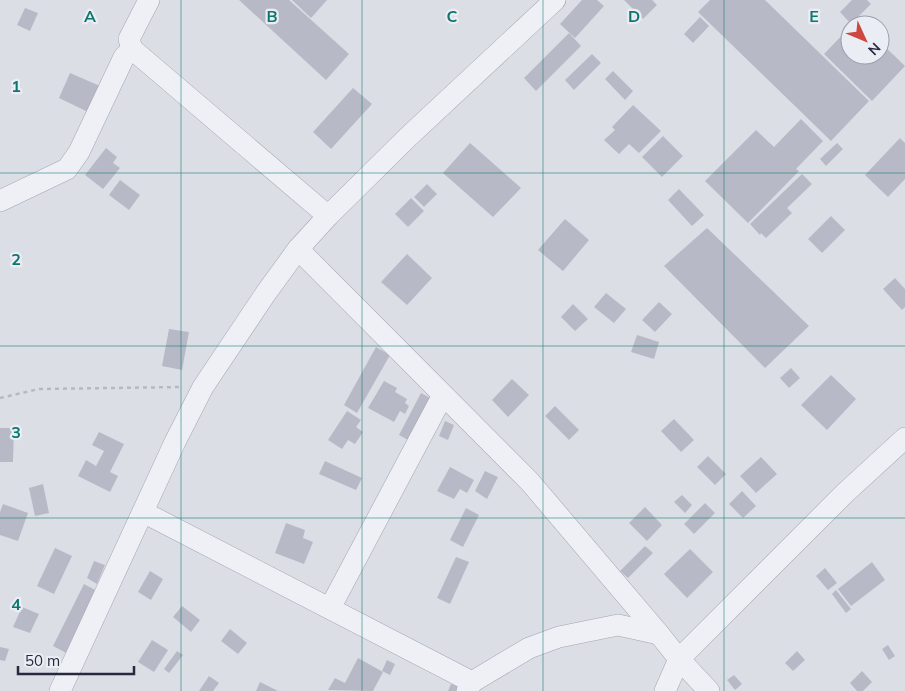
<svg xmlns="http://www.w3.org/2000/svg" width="905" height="691" font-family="Mulish,sans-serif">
<rect width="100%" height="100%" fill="#dcdee6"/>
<!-- building -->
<g fill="#b7b9c6">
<polygon points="239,0 289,0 349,54 326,80"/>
<polygon points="292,0 327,0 311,18"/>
<polygon points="582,0 597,0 604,6 575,38 560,24"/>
<polygon points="624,0 652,0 657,5 643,19"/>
<polygon points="710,0 765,0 869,101 831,141 698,12"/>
<polygon points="852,0 867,0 871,4 851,24 840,12"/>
<polygon points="25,8 38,13 30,31 17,25"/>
<polygon points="700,17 709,26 693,43 684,34"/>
<polygon points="850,27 850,55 880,55 880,42 905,66 872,101 824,54"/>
<polygon points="569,33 581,46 536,91 524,78"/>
<polygon points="592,54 601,63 574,90 565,80"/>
<polygon points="613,71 633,91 625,100 605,79"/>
<polygon points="70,73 100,86 88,112 59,98"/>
<polygon points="353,88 372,104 331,149 313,132"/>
<polygon points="633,105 661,131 639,153 629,144 619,154 604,140 615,130 612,127"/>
<polygon points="801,119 823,141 796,169 799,171 748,223 705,181 756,130 774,147"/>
<polygon points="663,136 683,156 662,177 642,157"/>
<polygon points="900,138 905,143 905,179 888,197 865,175"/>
<polygon points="470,143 521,188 493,217 443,173"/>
<polygon points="837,143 843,149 826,166 820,159"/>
<polygon points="106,148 117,157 113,163 120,168 103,189 85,175"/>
<polygon points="802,174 812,184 787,208 792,213 766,238 761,233 760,235 750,224"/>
<polygon points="120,180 140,195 129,210 109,195"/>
<polygon points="427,184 437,194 424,207 414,197"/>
<polygon points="679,189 704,215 692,226 668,200"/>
<polygon points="411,198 424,211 408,227 395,214"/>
<polygon points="831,216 845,230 822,253 808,239"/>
<polygon points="565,219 589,240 563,271 538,250"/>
<polygon points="707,228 809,326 765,368 664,266"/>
<polygon points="407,254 432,278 407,305 381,282"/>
<polygon points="895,278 905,289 905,307 902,310 883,289"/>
<polygon points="606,293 626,309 614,323 594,307"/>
<polygon points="659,302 672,314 655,332 642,320"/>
<polygon points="573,304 588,319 575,331 561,317"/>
<polygon points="169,329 189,332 182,370 162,366"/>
<polygon points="637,335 659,342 654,359 631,352"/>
<polygon points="376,347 390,355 357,413 344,405"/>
<polygon points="791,368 800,378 789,388 780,378"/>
<polygon points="831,375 856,399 827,430 801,405"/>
<polygon points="512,379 529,395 508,417 492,400"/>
<polygon points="384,381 397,388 395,392 407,399 405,403 409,406 405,414 400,411 394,422 368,408"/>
<polygon points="421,393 434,400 412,442 399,435"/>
<polygon points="555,406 579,430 569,440 545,416"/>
<polygon points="347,411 361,420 356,427 363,432 355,444 348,440 342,449 328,440"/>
<polygon points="674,419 694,440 681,452 661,431"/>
<polygon points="445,421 454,425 448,440 439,436"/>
<polygon points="0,428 14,428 13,462 0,462"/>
<polygon points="99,432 124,444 110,472 118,476 110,492 78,476 86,460 96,466 104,451 92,445"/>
<polygon points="708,456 726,474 715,485 697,467"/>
<polygon points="761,457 777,474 756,493 740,476"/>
<polygon points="325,461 362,478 356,490 319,474"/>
<polygon points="450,467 474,480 467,493 460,489 454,499 437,491"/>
<polygon points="485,471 498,477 487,499 475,491"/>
<polygon points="43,484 49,513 35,516 29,488"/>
<polygon points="742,491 756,506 743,518 729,504"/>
<polygon points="682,495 692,505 685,513 674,502"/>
<polygon points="705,503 715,513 694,534 684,524"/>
<polygon points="3,504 28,513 18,541 0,535 0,512"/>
<polygon points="645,507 662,525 647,541 629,523"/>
<polygon points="466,508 479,515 463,547 450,540"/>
<polygon points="286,523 305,530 303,538 313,542 304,564 275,553"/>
<polygon points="645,546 653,553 628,578 620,571"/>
<polygon points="55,548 72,556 54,594 37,586"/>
<polygon points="690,549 713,572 687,598 664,574"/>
<polygon points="456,557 469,562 450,604 437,598"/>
<polygon points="94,561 105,565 97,584 87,578"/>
<polygon points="872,562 885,580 851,606 838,589"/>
<polygon points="825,568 837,583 828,590 816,576"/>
<polygon points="150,571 163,579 151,600 138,592"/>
<polygon points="84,584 99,592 68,654 53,646"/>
<polygon points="836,590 851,609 846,613 832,594"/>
<polygon points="182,606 200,620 191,632 173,617"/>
<polygon points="22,607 39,614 30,633 13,627"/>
<polygon points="230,629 247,643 238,654 221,641"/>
<polygon points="152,640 168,650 154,672 138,662"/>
<polygon points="888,645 895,656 889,660 882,649"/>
<polygon points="0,647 9,649 5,661 0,660"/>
<polygon points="177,651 183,655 169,673 164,669"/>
<polygon points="797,651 805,660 793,671 785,663"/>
<polygon points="358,658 383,672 373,691 328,690 335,678 345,683"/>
<polygon points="387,660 395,664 390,675 382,671"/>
<polygon points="862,671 872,682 863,691 857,691 850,683"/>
<polygon points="734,675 742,684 735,690 727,680"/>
<polygon points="209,676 219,683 213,691 199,691"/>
<polygon points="260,682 278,691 256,691"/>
<polygon points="451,684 465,689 464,691 448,691"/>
</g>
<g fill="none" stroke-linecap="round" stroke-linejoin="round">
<defs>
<g id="minor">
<polyline points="132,49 129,39 149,0"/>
<polyline points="0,201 67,169 79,152 124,57 132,49 328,216"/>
<polyline points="298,249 530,482 659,634 679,659 709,691"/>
<polyline points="143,512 472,682 467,691"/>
<polyline points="330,608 443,395"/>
<polyline points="472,682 529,648 559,637 618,625 659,634"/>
<polyline points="60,691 175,442 203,387 266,293 298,249 328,216 408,137 555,0"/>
<polyline points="665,691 679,659 845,493 905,438"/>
</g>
</defs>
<!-- minor casing -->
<use href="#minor" stroke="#a2a4b0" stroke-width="22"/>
<!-- path -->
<polyline stroke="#b7b9c1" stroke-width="2.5" stroke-dasharray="4 4" stroke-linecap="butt" points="0,398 39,389 182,387"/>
<!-- minor -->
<use href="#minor" stroke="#eff0f5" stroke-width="21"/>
</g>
<!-- grid -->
<path fill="none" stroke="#0f766e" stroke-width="1" stroke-opacity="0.55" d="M181,0V691M362,0V691M543,0V691M724,0V691M0,173H905M0,346H905M0,518H905"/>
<g font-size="16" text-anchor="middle" font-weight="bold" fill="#0f766e" stroke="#ebedf4" stroke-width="4.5" stroke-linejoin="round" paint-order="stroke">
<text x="90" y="22">A</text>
<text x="272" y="22">B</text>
<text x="452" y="22">C</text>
<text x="634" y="22">D</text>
<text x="814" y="22">E</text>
<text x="16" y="92">1</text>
<text x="16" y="265">2</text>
<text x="16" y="438">3</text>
<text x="16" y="610">4</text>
</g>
<!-- north arrow -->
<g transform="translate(865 40) rotate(134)"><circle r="24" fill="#ebedf4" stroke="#9c9faa"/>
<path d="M0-4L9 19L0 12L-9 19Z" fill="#cd4740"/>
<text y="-8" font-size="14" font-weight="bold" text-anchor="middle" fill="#262a3c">N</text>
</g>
<!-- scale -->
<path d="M18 666v8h116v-8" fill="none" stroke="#262a3c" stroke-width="2.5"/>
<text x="25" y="666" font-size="15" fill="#262a3c" stroke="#ebedf4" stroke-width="4" paint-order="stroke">50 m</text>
</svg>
